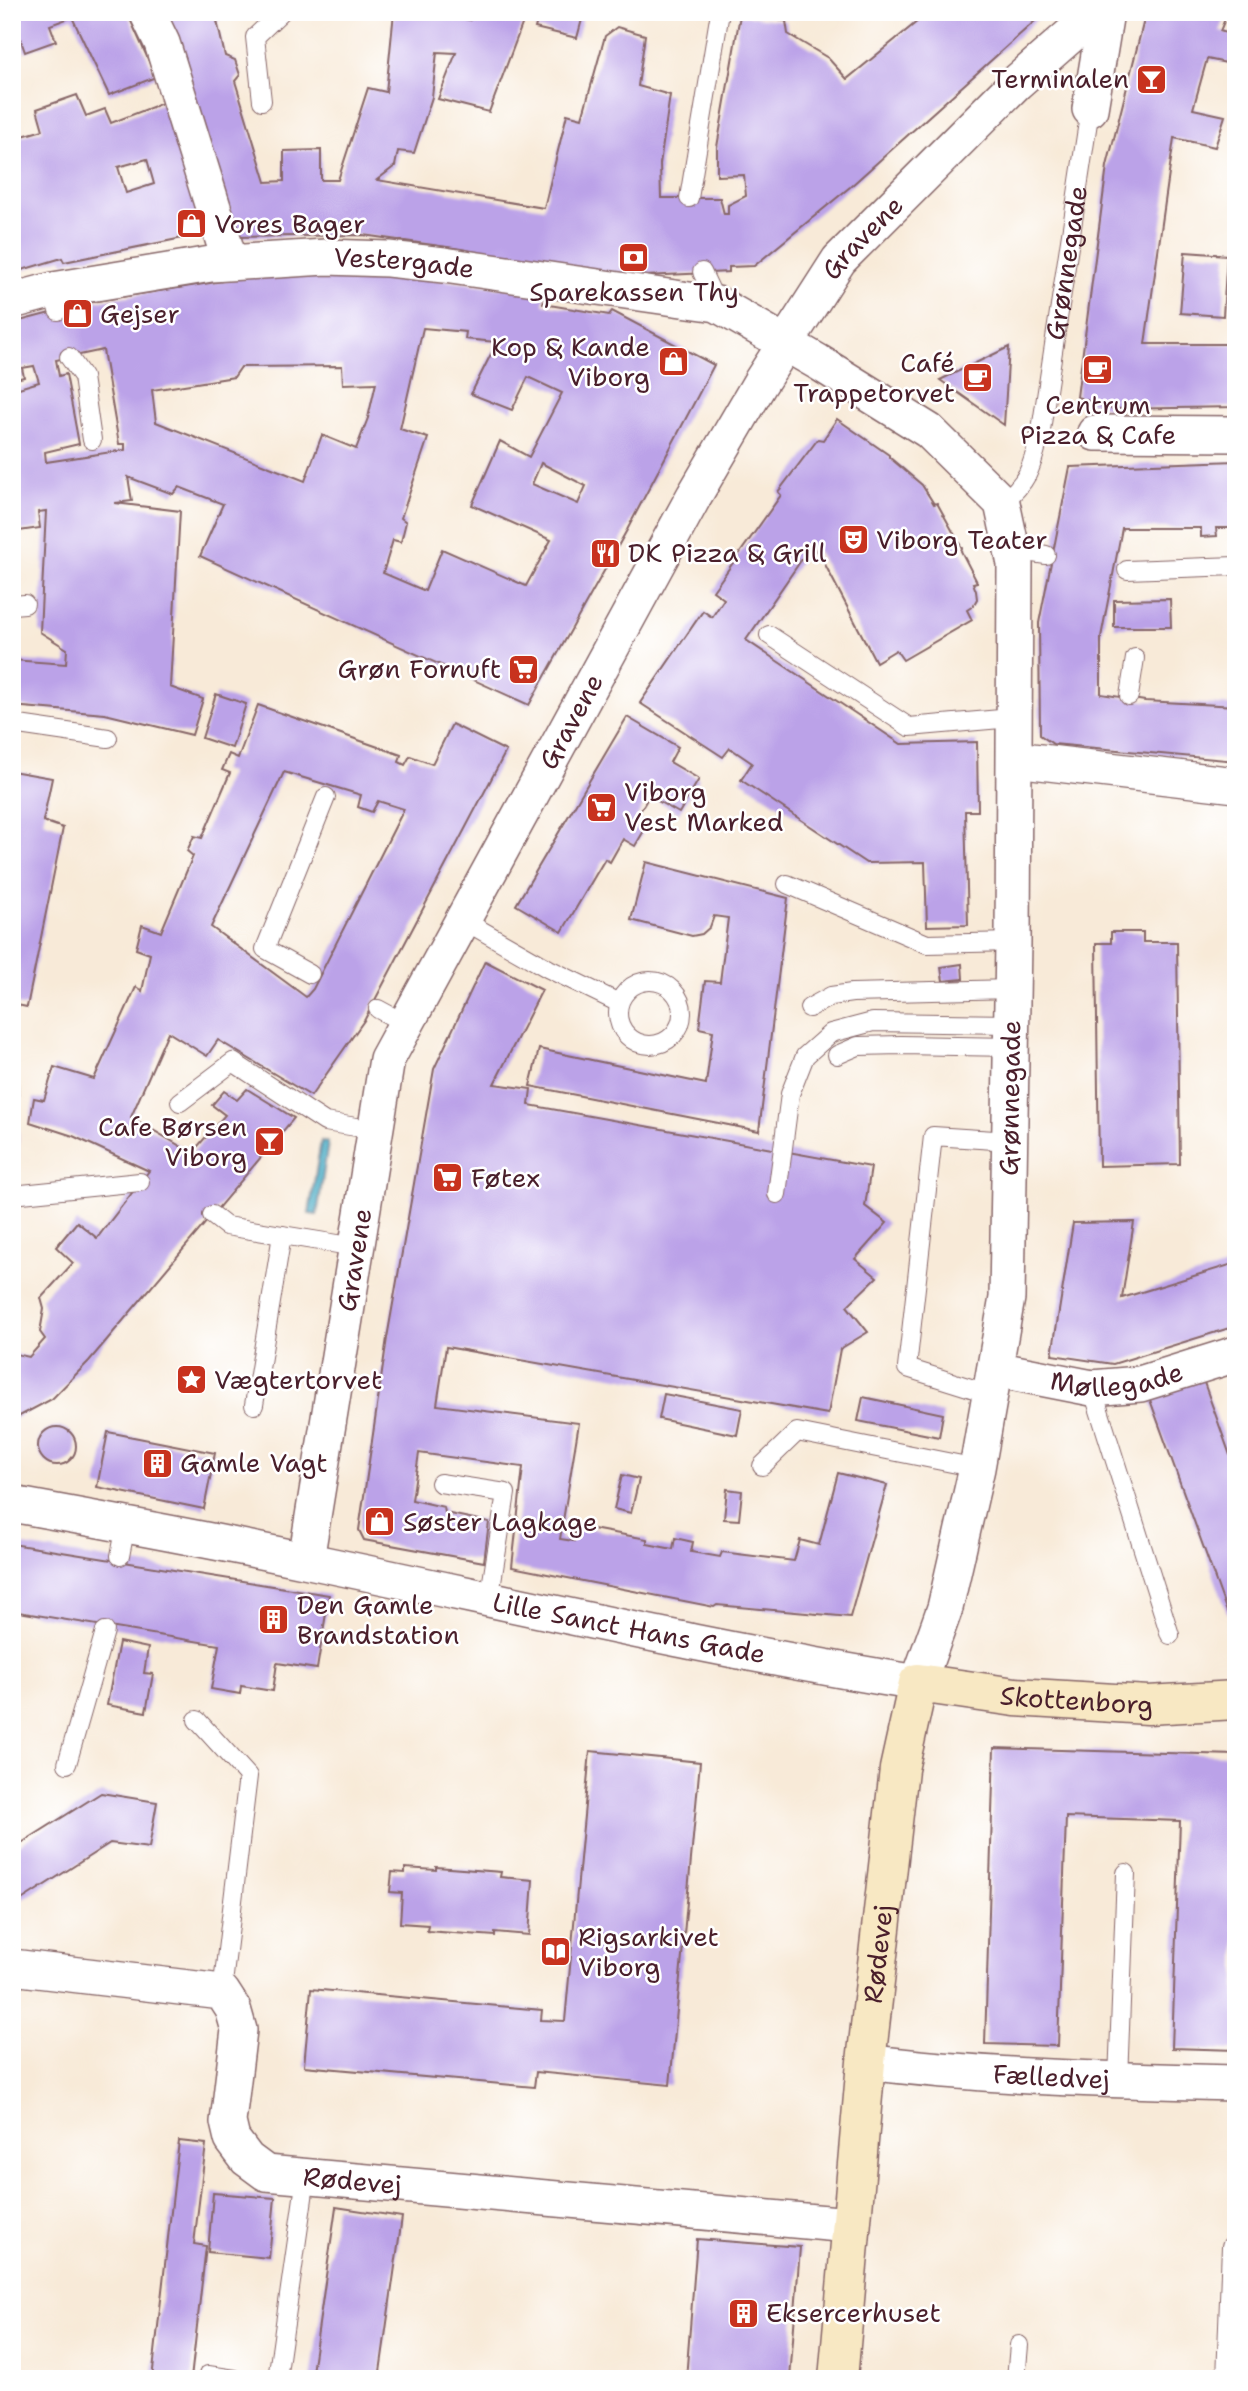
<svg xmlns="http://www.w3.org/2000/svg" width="1248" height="2391" font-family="'Shantell Sans',sans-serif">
<rect width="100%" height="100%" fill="#fff"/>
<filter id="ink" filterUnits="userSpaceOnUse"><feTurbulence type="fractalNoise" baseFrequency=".0143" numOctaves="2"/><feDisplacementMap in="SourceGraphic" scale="14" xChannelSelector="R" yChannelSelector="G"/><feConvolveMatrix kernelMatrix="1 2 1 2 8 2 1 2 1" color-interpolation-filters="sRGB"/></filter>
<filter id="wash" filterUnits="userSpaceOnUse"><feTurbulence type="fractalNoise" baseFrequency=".00686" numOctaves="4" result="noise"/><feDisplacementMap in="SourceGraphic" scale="28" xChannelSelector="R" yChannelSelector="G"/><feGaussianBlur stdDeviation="1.57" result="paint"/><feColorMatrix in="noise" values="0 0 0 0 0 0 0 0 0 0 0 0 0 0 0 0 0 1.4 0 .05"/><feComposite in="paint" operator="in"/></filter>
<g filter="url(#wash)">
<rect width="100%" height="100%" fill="#f8ead8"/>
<!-- water -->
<polygon fill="#44aac4" stroke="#476478" stroke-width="2" points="321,1141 328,1143 317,1215 309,1214"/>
<g id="blocks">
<!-- building -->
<g fill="#bba2e8" fill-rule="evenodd">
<polygon points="12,12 127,12 156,77 109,95 72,17 50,25 56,41 25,52 20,38 12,40"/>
<polygon points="165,12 222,12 225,17 217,21 225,56 235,60 240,75 235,81 266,182 284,181 284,151 321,150 321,180 338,180 368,88 386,92 394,12 468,12 465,19 470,20 473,12 584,12 577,38 535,28 538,18 526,14 489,112 438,99 456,53 437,52 432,97 414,153 398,151 395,166 377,180 544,208 567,114 582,118 605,36 617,27 645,35 638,86 670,95 660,164 661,198 720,198 724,214 728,214 728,205 746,196 744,175 717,176 717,147 740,15 786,21 788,34 828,58 847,79 929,12 1045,12 850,187 754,266 729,267 729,272 602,278 461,249 363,235 237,237"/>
<polygon points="1146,12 1212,12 1225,19 1220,31 1236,36 1236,65 1207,59 1193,109 1225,116 1215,147 1174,138 1145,344 1236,344 1236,407 1112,409 1077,397 1107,166"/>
<path d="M77,95L86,116L105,109L111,123L165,102L205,224L197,235L64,262L62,258L12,273V139L43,130L37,109ZM147,159L154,184L126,193L118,167Z"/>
<polygon points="1185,252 1227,255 1223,316 1180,313"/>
<path d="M267,274L399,275L545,293L543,304L609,315L612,311L714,365L627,530L529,705L200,556L223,504L179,487L173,494L128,477L132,501L115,503L180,511L170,687L203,699L192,735L105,714L12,706V660L66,664L67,649L40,632L46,511L38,512L40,528L12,532V515L14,514L12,507V390L39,382L34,366L22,368L24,377L12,380V323L96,301ZM423,328L466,332L465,339L497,342L471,394L512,410L528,377L562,393L529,457L500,441L472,505L551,540L526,586L442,549L425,591L383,573L393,540L401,542L406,522L401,518L428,438L400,429ZM103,350L119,444H125V450L46,462L45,452L79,444L66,374L59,376L56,360ZM342,366L343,384L376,383L368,418L356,449L322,435L305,481L156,422L152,390L234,377L241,367ZM541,463L586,486L578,504L532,484Z"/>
<polygon points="1009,347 1004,425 940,380"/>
<polygon points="837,419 889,455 889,457 922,485 934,504 937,503 962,548 961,551 977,582 973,583 976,591 977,599 973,606 967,610 972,620 903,660 896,650 876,662 819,553 811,546 746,640 901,744 977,742 978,811 965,811 968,925 927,926 925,862 866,863 741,780 752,763 730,748 723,757 640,703 703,611 712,617 724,599 713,591 781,495 778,492 818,439 823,440"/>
<polygon points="1236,461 1236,528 1216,528 1217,536 1201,537 1201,528 1122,528 1101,637 1101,694 1145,701 1236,706 1236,761 1053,744 1040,735 1039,623 1070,467"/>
<polygon points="1170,599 1171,627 1114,627 1114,600"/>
<polygon points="216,694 246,704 232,748 202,738"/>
<path d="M258,705L401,755L399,762L405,765L410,756L432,764L452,724L506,751L365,1019L311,1096L218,1040L207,1056L168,1032L131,1117L192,1153L225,1115L212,1105L224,1091L237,1100L247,1089L294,1118L89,1361L52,1399L12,1420V1356L16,1354L29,1357L45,1339L40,1332L44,1309L41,1298L73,1263L56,1247L77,1222L97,1238L149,1171L73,1136L30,1122L34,1098L44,1100L54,1067L94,1079L136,987L142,991L150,954L136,949L142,925L161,932L193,856L187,851L194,836L202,838L230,773L222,770L229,754L238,758ZM284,772L361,795L358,807L372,812L378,801L404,809L313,989L306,997L211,927Z"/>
<polygon points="627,717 678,747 670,762 699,779 679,813 649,796 636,818 648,824 635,846 623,839 610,862 605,859 562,932 516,905"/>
<polygon points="12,771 52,778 43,821 63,828 27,1007 12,1004"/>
<polygon points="646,862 788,898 759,1131 530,1086 539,1049 706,1084 713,1031 699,1028 705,981 720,982 728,918 714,916 710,927 702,934 692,936 631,920"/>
<polygon points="1111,932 1143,932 1143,942 1177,942 1180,1164 1099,1166 1096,943 1111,943"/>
<polygon points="485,961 542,990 494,1084 531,1089 529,1105 871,1167 865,1206 887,1223 855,1259 877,1277 847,1306 868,1332 840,1349 828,1414 446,1347 437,1405 579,1423 560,1539 574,1541 576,1526 647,1539 647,1544 673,1549 675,1538 693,1542 691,1552 720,1557 722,1552 794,1561 800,1540 819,1545 838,1473 887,1485 850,1617 717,1605 714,1607 512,1567 523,1467 419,1453 412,1500 444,1507 445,1513 489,1522 484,1562 364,1540 359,1530 387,1338 434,1069"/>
<polygon points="962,964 963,979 943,981 941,967"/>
<polygon points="12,1076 18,1076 19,1160 12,1160"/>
<polygon points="1134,1222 1122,1298 1236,1263 1236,1326 1113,1364 1052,1355 1073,1223"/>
<polygon points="1202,1377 1236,1472 1236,1619 1227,1612 1149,1397"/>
<polygon points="664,1394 742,1409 737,1435 659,1419"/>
<polygon points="863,1397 943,1414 939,1437 858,1421"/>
<circle cx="57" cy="1446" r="19"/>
<polygon points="108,1432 215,1453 204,1509 97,1487"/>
<polygon points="622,1475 639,1479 631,1513 614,1509"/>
<polygon points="727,1489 742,1491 739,1520 724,1519"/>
<polygon points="12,1544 329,1595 317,1669 277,1663 273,1691 241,1686 240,1694 211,1689 219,1645 12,1611"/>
<polygon points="119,1642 148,1648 144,1673 153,1674 146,1712 107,1705"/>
<polygon points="994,1748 1236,1755 1236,2050 1172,2048 1180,1821 1066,1817 1058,2046 985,2044"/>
<polygon points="590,1751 700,1762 670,2085 536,2072 534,2087 304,2066 311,1989 542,2010 541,2020 565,2021"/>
<polygon points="101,1793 157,1802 149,1848 110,1843 12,1906 12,1849"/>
<polygon points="436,1867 501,1872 500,1877 533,1880 529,1935 495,1932 495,1936 427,1931 428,1925 400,1923 402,1893 390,1892 392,1872 405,1873 405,1868 436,1870"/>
<polygon points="179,2141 206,2144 194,2244 206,2246 191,2379 152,2379"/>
<polygon points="213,2193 275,2198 269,2258 208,2252"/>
<polygon points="336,2207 402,2217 379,2379 311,2379"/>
<polygon points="697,2239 800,2247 790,2379 686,2379"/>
</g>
</g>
</g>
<g filter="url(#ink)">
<use href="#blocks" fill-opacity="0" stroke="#876668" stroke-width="2"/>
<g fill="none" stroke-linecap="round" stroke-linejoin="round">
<defs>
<g id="lane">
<polyline points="262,101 255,37 281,12"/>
<polyline points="689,198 720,12"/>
<polyline points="702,272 717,304"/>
<polyline points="53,290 58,311"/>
<polyline points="69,357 83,377 92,440"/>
<path id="s1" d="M1002,503C1031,479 1032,465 1041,430L1090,109"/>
<polyline points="1013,550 1046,555"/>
<polyline points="1127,570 1236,566"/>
<polyline points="12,605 25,604"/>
<polyline points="769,635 909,727 1012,718"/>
<polyline points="1129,696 1135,658"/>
<polyline points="12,724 108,738"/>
<polyline points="787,884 927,944 1013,942"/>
<polyline points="463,920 549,969 619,1003"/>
<polyline points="310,974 265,949 326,797"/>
<circle cx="650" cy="1013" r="32"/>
<polyline points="809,1008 831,996 852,993 1012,989"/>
<polyline points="378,1009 406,1024"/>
<polyline points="837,1055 858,1046 901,1045 1011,1047"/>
<polyline points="180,1102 233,1062 325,1122 375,1130"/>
<polyline points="777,1194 790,1094 805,1056 831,1033 873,1022 1011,1024"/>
<polyline points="12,1195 140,1182"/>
<polyline points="212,1215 226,1226 356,1247"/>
<polyline points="1092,1388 1170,1635"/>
<polyline points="990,1394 907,1368 933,1136 1010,1141"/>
<polyline points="254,1405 282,1235"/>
<polyline points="762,1466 797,1432 977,1468"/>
<polyline points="440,1483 506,1493 489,1600"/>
<polyline points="120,1556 126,1525"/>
<polyline points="197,1720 248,1776 222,1992"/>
<polyline points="67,1764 105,1631"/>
<polyline points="1118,2080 1126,1873"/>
<polyline points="208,2375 235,2379"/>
<polyline points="277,2379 306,2177"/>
<polyline points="1016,2379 1019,2345"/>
<polyline points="1226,2379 1231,2246 1236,2246"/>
</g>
<g id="street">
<polyline points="147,12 162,43 230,262"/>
<polyline points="1090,109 1106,12"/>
<path id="s2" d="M12,301L53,290L211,264L326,257L388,259L444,265L717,304L818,362L929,431L1002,503L1015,564L1013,942L1007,1298L977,1468L945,1608L918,1683C713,1650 512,1603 309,1561C211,1540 111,1522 12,1504"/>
<polyline points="1095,433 1236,434"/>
<polyline points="1015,759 1236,785"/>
<path id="s3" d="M995,1369L1092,1388L1140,1384L1236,1354"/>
<path id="s4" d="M306,1560L387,1059L694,496L760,383L839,260L1016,83L1097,12"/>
<path id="s5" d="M12,1967L222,1992L233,2009L239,2030L228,2122L232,2139L247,2159L266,2173L850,2225"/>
<path id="s6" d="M866,2062C988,2077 1113,2080 1236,2083"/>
</g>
<g id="secondary">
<path id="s7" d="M838,2379L866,2062L899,1769L918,1683L1015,1697L1148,1705L1236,1700"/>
</g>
</defs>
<!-- lane casing -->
<use href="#lane" stroke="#876668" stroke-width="20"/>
<!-- street casing -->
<use href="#street" stroke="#876668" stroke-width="38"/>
<!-- secondary casing -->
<use href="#secondary" stroke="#876668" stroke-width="41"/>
<!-- lane -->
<use href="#lane" stroke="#fff" stroke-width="18"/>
<!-- street -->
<use href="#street" stroke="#fff" stroke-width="35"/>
<!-- secondary -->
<use href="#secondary" stroke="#f8e8c3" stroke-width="38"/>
</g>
</g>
<!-- icons -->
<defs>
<symbol id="bar-square" viewBox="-11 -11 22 22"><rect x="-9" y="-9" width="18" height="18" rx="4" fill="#c8321e" stroke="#fff"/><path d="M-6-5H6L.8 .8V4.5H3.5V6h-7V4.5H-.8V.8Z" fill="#fff"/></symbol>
<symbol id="shop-square" viewBox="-11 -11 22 22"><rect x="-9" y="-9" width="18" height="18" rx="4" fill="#c8321e" stroke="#fff"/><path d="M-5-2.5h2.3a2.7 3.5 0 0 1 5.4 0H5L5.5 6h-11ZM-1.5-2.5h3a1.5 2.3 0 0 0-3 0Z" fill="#fff"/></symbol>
<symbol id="bank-square" viewBox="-11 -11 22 22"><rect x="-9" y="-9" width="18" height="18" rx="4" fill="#c8321e" stroke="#fff"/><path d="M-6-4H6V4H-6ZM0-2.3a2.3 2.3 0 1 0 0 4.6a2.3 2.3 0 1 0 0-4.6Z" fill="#fff"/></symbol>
<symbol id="cafe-square" viewBox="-11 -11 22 22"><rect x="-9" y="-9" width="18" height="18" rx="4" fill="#c8321e" stroke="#fff"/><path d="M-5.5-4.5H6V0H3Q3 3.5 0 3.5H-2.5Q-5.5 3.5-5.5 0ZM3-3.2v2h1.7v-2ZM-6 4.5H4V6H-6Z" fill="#fff"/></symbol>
<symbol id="theatre-square" viewBox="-11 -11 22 22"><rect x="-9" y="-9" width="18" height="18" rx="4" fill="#c8321e" stroke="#fff"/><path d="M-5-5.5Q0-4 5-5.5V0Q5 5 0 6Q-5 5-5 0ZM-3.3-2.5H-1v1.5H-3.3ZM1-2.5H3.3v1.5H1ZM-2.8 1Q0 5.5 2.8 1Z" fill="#fff"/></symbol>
<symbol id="restaurant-square" viewBox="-11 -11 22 22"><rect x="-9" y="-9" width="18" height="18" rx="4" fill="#c8321e" stroke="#fff"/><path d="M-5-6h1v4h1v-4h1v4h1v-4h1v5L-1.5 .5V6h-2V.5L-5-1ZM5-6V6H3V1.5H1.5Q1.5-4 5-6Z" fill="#fff"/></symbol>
<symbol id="supermarket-square" viewBox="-11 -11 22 22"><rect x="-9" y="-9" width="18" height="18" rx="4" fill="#c8321e" stroke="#fff"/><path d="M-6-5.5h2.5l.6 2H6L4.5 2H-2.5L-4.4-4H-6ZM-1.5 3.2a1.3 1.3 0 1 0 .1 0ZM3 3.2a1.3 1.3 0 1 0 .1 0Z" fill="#fff"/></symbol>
<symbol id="sight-square" viewBox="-11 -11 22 22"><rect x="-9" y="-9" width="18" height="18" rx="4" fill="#c8321e" stroke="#fff"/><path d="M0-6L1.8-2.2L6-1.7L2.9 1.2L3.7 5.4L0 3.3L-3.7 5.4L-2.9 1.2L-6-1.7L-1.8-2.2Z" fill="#fff"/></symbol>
<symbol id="building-square" viewBox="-11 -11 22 22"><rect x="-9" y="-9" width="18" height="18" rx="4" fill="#c8321e" stroke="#fff"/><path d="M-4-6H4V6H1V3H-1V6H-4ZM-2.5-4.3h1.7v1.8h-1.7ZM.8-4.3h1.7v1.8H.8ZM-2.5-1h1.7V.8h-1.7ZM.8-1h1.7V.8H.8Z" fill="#fff"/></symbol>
<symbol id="library-square" viewBox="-11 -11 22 22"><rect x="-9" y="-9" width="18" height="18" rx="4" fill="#c8321e" stroke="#fff"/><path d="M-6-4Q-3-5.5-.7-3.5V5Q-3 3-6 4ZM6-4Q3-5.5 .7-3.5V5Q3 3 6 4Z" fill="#fff"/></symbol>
</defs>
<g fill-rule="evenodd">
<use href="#bar-square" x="1134" y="62" width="35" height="35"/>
<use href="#shop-square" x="174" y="206" width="35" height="35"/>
<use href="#bank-square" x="616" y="240" width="35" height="35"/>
<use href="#shop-square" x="60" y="296" width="35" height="35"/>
<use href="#shop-square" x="656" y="344" width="35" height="35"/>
<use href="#cafe-square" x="1080" y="352" width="35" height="35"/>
<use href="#cafe-square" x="960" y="360" width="35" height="35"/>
<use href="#theatre-square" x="836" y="522" width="35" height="35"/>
<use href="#restaurant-square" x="588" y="536" width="35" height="35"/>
<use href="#supermarket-square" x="506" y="652" width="35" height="35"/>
<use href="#supermarket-square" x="584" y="790" width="35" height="35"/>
<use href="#bar-square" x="252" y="1124" width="35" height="35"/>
<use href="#supermarket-square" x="430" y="1160" width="35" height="35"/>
<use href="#sight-square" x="174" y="1362" width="35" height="35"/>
<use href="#building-square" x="140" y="1446" width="35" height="35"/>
<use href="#shop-square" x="362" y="1504" width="35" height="35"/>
<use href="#building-square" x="256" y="1602" width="35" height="35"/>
<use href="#library-square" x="538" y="1934" width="35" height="35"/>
<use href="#building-square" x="726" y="2296" width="35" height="35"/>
</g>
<g text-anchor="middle" stroke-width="5" stroke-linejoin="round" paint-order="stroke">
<!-- poi labels -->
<g font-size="26" fill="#4a1f2b" stroke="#fff" text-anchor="start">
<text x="1129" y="88" text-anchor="end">Terminalen</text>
<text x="214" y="233">Vores Bager</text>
<text x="634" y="301" text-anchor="middle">Sparekassen Thy</text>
<text x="100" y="323">Gejser</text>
<text x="650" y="356" text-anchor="end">Kop &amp; Kande<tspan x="650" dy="30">Viborg</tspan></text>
<text x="955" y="372" text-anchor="end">Café<tspan x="955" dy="30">Trappetorvet</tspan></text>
<text x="1098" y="414" text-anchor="middle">Centrum<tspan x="1098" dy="30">Pizza &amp; Cafe</tspan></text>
<text x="876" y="549">Viborg Teater</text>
<text x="628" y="562">DK Pizza &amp; Grill</text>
<text x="501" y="678" text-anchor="end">Grøn Fornuft</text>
<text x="624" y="801">Viborg<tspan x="624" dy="30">Vest Marked</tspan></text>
<text x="247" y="1136" text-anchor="end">Cafe Børsen<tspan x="247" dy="30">Viborg</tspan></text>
<text x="471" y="1187">Føtex</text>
<text x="214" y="1389">Vægtertorvet</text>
<text x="180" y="1472">Gamle Vagt</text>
<text x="403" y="1531">Søster Lagkage</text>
<text x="297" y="1614">Den Gamle<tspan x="297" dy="30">Brandstation</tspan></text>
<text x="578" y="1946">Rigsarkivet<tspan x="578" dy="30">Viborg</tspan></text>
<text x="766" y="2322">Eksercerhuset</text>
</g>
<!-- street labels -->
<g font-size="26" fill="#4a1f2b" stroke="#fff">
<text dy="9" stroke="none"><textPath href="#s4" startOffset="1458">Gravene</textPath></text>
<text dy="9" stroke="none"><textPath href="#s1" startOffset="254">Grønnegade</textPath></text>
<text dy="9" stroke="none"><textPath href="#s2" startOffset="396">Vestergade</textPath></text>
<text dy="9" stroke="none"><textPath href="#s4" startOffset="892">Gravene</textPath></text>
<text transform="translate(1010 1098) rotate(-89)" y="9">Grønnegade</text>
<text dy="9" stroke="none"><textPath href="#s4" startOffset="304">Gravene</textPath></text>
<text dy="9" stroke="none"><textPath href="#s3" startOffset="124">Møllegade</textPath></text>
<text transform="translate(629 1628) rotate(11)" y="9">Lille Sanct Hans Gade</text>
<text dy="9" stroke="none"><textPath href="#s7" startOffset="861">Skottenborg</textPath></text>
<text dy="9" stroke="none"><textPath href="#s7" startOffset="427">Rødevej</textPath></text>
<text dy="9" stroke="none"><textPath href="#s6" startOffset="186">Fælledvej</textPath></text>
<text dy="9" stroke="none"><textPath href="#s5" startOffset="499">Rødevej</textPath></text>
</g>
</g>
<!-- margin -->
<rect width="1248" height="2391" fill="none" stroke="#fff" stroke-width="42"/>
</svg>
